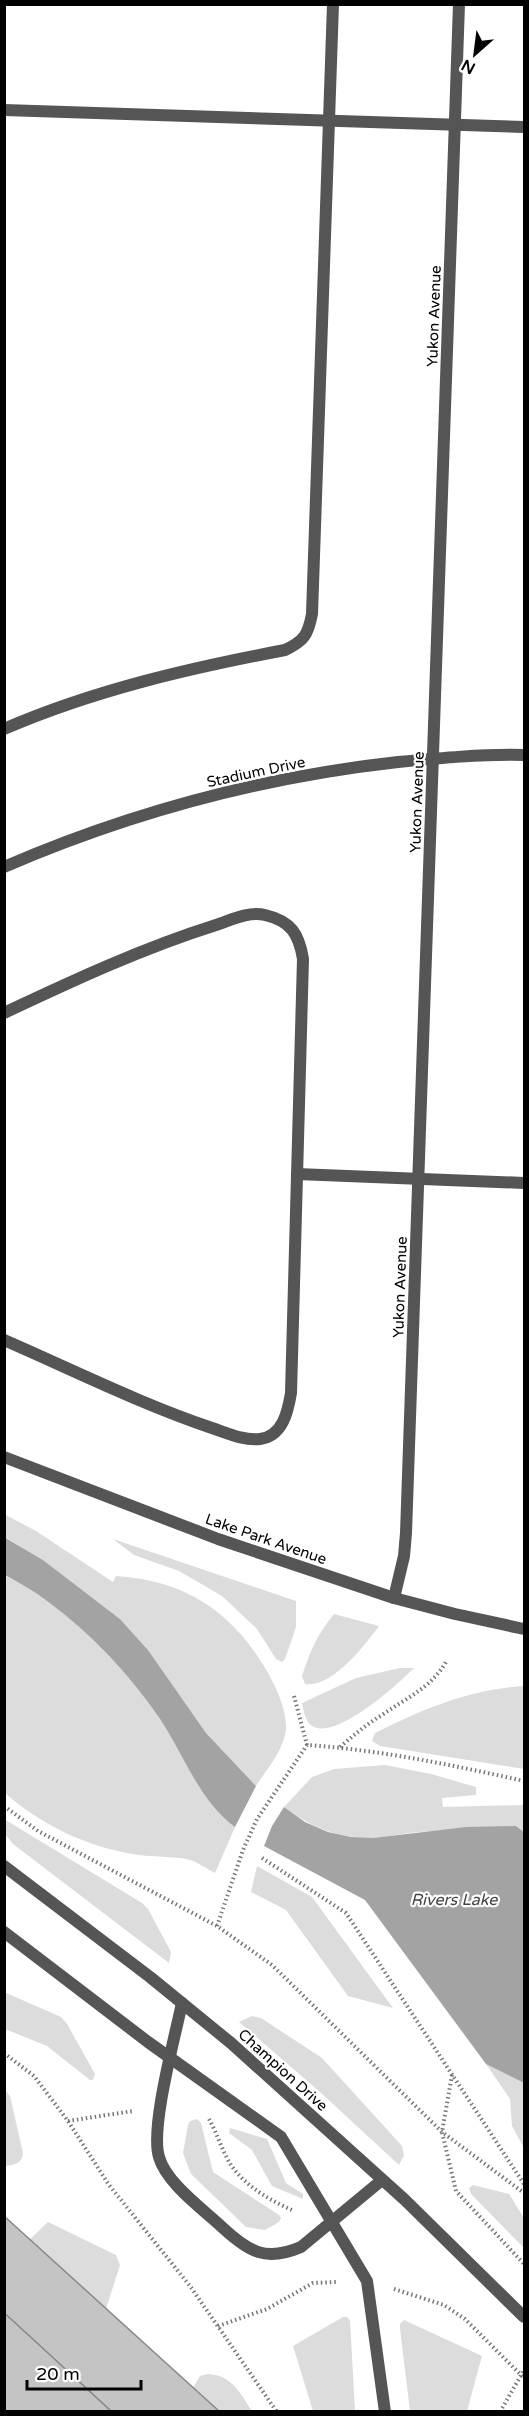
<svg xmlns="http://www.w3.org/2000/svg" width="529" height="2416" font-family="'Varela Round',sans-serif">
<rect width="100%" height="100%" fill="#fff"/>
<!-- green -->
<g fill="#dcdcdc">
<path d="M4,1514L36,1531L113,1582L116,1576C186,1580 234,1613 268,1673C277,1689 287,1711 286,1730C283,1751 267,1769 256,1786L206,1733L148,1650L120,1619L43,1560L5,1537Z"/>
<polygon points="113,1539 296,1601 296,1627 285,1659 282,1662 276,1659 257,1629 222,1596 179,1571 134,1555"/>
<path d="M4,1575C19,1583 34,1591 47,1601C92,1634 129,1674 160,1719C183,1753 202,1803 235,1827L215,1873C207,1869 195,1860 186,1859C169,1856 149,1857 132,1854C85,1846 40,1824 5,1793Z"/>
<path d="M334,1614L379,1626C365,1645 332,1688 305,1684L302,1676C310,1651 317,1635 334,1614Z"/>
<path d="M400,1668H414C398,1684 339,1738 314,1727C305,1723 304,1712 302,1703L356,1678Z"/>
<path d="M524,1686V1769L380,1746L372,1741L375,1733C422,1709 471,1689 524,1686Z"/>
<path d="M385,1765L431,1774L476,1787V1795L442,1798L443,1807L524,1805V1832L516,1826C484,1828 452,1830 419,1832C404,1833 389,1837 374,1838C339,1839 311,1827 284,1807L312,1777L334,1769Z"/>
<polygon points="4,1819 142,1903 148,1909 171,1952 169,1963 13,1844 5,1834"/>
<polygon points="257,1866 312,1897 393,2008 348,1996 286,1910 251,1892"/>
<polygon points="4,1992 61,2017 67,2024 95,2074 93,2080 90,2080 47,2046 5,2029"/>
<polygon points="252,2016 261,2018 322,2058 402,2146 404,2155 399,2165 320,2092 239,2022"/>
<polygon points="486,2064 524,2083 524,2148 512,2126 510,2099"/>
<path d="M5,2090L10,2096L23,2153C22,2164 14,2165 5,2166Z"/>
<polygon points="197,2119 201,2123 213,2172 279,2215 281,2218 279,2222 265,2230 246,2227 191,2174 183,2153 188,2125 190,2121"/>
<polygon points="230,2128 267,2139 286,2183 303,2194 303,2199 272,2186 252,2150 229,2133"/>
<polygon points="473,2185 509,2194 511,2197 524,2218 524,2248 471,2194 469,2188"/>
<polygon points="48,2222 116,2255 120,2265 104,2315 26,2243"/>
<polygon points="343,2317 347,2317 350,2320 355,2411 313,2411 293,2346"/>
<polygon points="404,2320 482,2356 467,2411 410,2411 400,2329 400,2324"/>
<path d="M208,2374C232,2375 240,2393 252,2411H210L190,2393L200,2376Z"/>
</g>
<!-- water -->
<g fill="#a3a3a3">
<path d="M4,1537L43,1560L120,1619L148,1650L206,1733L256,1786L235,1827C200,1802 184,1755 160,1719C129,1674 92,1634 47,1601C34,1591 19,1583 5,1575Z"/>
<polygon points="284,1807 305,1822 328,1832 351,1837 373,1838 466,1827 516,1826 524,1832 524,2083 486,2064 365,1900 264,1846 272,1826"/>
</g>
<!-- building -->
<g fill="#c4c4c4" stroke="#898989" stroke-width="1.5">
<polygon points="4,2216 220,2412 112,2412 4,2313"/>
<polygon points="4,2313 12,2320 112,2412 4,2412"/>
</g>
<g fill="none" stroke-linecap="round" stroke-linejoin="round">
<!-- path -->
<g stroke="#777" stroke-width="4" stroke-dasharray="1.5 3" stroke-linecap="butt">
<polyline points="294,1696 307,1745"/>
<path d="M340,1747C354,1735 367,1724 382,1715C406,1698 433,1687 447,1660"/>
<polyline points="4,1806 38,1831 217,1926 272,1965 442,2132 524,2193"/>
<polyline points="262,1858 346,1913 524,2184"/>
<path d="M217,1926L243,1850L257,1819L307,1745C381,1750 452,1765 524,1781"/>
<polyline points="4,2053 34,2076 68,2121 109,2185 190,2286 277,2412"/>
<polyline points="452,2075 442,2132 456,2191 524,2264"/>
<path d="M209,2119C217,2133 222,2151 231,2165C245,2186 271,2201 294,2211"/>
<polyline points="68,2121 133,2111"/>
<polyline points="394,2289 444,2305 465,2319 524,2378"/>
<polyline points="218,2326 267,2309 313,2283 337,2282"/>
<polyline points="500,2412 524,2370"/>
</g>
<!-- service -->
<g stroke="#555" stroke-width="12">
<polyline points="4,110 524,127"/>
<path d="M4,729C94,690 190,668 285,650C304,641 308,635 312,614L333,4"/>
<path d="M4,1013C74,980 143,948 216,925C231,920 249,911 265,915C291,921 299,934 303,959L291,1393C288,1411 283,1436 260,1439C244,1441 227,1433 212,1428C141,1404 73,1370 4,1340"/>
<polyline points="297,1174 524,1183"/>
<path d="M182,2003C175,2037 150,2128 159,2157C166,2183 204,2210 223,2228C249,2252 266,2262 301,2247L382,2180"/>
</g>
<!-- pedestrian -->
<polyline stroke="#555" stroke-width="12" points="4,1932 148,2042 281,2137 367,2281 385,2412"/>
<!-- minor -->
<g stroke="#555" stroke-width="12">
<path d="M4,867C129,813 263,777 398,762C440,758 482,754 524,755"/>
<polyline points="4,1457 218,1539 394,1598 455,1614 524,1629"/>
<polyline points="394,1598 404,1556 406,1533 459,4"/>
<polyline points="4,1866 150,1977 231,2043 405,2200 524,2317"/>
</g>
</g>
<g text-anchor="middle" stroke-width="4.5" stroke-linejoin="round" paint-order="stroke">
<!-- street labels -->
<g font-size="15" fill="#000" stroke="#fff">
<text transform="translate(434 316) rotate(-88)" y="5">Yukon Avenue</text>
<text transform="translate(256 772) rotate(-12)" y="5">Stadium Drive</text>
<text transform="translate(417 802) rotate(-88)" y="5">Yukon Avenue</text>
<text transform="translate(400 1287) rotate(-88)" y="5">Yukon Avenue</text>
<text transform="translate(266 1539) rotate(19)" y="5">Lake Park Avenue</text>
<text transform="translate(283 2070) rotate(42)" y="5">Champion Drive</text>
</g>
<!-- water labels -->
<g font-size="16" font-style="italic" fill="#444" stroke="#fff">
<text x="454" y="1905">Rivers Lake</text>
</g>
</g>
<!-- border -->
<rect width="529" height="2416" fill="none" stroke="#000000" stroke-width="12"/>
<!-- north arrow -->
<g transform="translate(475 54) rotate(208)" stroke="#ffffff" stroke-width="4.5" paint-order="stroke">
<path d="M0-4.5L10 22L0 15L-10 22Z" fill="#000000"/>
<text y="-9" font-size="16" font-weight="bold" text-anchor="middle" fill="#000000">N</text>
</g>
<!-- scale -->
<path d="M27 2380v9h114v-9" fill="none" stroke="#000000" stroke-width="3"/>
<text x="36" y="2380" font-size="18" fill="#000000" stroke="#ffffff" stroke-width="4.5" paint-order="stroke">20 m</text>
</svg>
